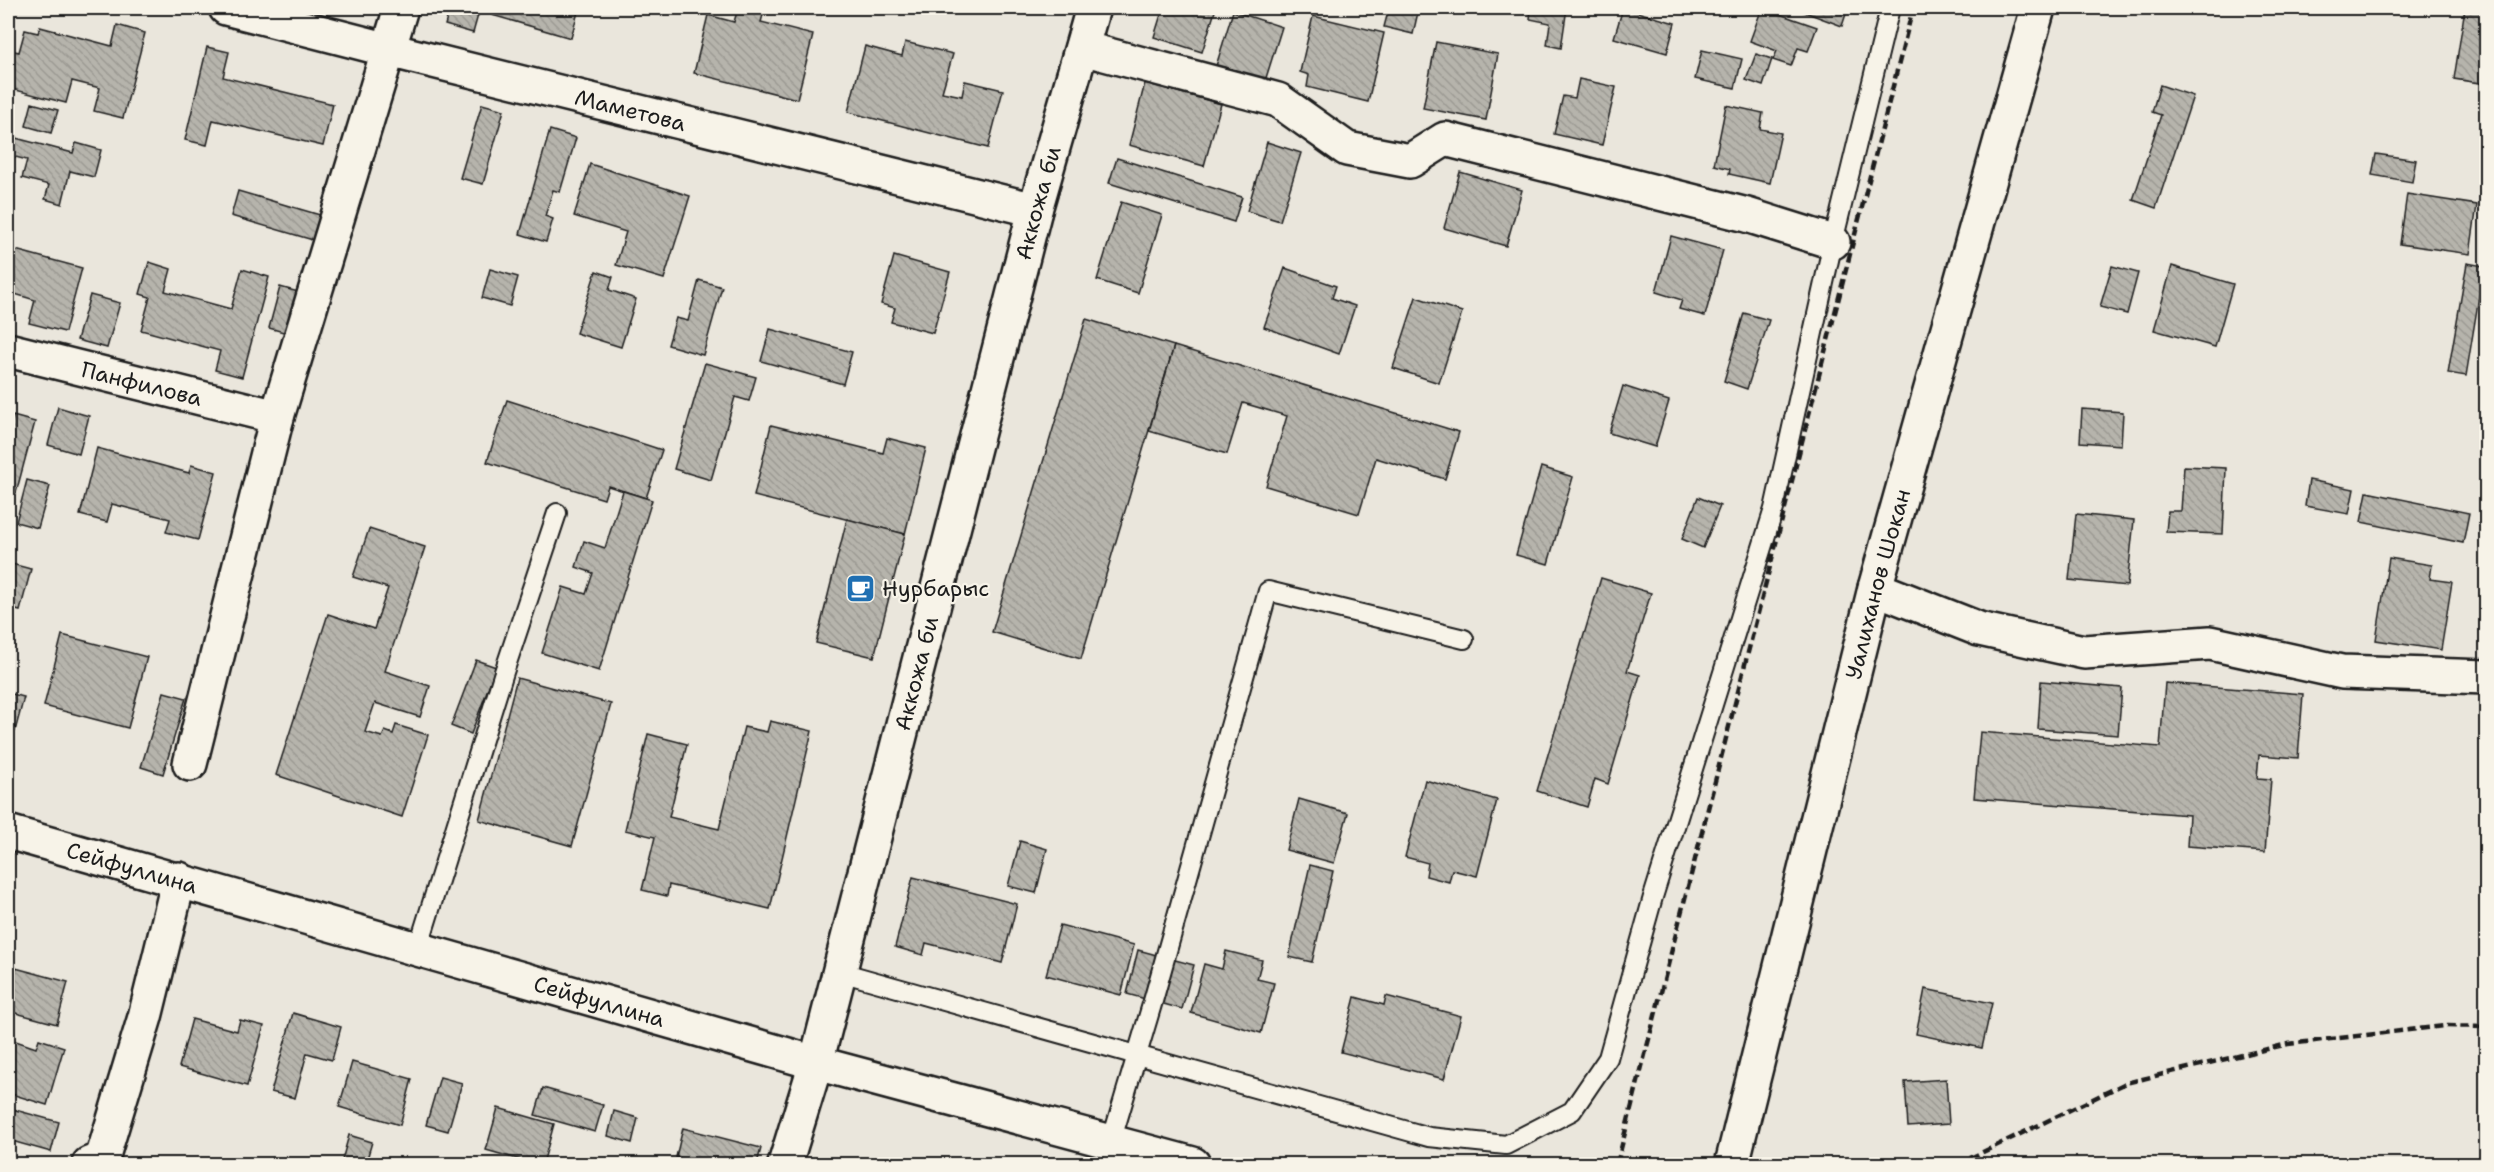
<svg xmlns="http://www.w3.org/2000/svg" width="2494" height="1172" font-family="'Shantell Sans',sans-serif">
<defs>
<pattern id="building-back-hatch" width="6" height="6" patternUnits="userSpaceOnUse" patternTransform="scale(1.5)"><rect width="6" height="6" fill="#b6b4ac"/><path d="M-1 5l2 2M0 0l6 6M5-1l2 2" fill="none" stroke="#9c9a93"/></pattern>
</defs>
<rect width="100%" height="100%" fill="#eae6dc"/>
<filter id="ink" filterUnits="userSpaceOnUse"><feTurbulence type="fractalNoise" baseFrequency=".0167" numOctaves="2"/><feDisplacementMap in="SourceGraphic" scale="12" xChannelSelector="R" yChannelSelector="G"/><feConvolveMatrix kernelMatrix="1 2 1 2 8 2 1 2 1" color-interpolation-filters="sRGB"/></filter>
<g filter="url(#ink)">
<!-- building -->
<g fill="url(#building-back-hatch)" stroke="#1c1c1c" stroke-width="1.5">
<polygon points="450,8 480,8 473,33 445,25"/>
<polygon points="495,8 579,8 571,38 492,15"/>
<polygon points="738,8 765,8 761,22 813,35 797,99 694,73 708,15 734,22"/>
<polygon points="1163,8 1216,8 1202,52 1154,37"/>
<polygon points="1389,8 1401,8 1418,12 1413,34 1384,27"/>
<polygon points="1531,8 1567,8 1561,48 1547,45 1550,23 1530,19"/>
<polygon points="1623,8 1675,23 1667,53 1614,38"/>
<polygon points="1665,8 1682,8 1681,12"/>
<polygon points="1762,8 1817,27 1808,51 1798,48 1791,66 1773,60 1777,51 1750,41"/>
<polygon points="1794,8 1839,8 1847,11 1842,26"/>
<polygon points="2465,8 2486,8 2486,84 2454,79"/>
<polygon points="1233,11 1282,27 1265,81 1216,66"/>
<polygon points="1313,16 1384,33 1368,102 1307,87 1309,75 1300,72"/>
<polygon points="117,25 145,33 123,118 94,111 100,88 72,81 66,103 8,88 8,58 10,50 19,52 25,30 38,33 40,27 112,46"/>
<polygon points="905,42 953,54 942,92 962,96 965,81 1003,90 988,148 848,112 865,46 902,56"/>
<polygon points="1436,42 1498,54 1486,120 1423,108"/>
<polygon points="207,47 229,52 223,77 333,104 323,146 213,120 207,145 185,140"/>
<polygon points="1702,50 1742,59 1735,88 1695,79"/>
<polygon points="1756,54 1772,59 1763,86 1746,80"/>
<polygon points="1579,79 1616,87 1602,145 1554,134 1563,96 1575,98"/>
<polygon points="1145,83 1221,104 1204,166 1129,145"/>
<polygon points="2160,85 2193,96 2156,208 2133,200 2161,115 2152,112"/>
<polygon points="32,103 58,110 51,133 26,126"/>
<polygon points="482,104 504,110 483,184 460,178"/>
<polygon points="1726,105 1763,113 1760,129 1781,133 1770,183 1729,174 1730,169 1714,165"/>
<polygon points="550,130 576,138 560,192 553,190 545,216 553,219 546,242 520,234"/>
<polygon points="8,136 73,153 76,143 101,150 94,177 70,171 62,204 45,199 49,185 22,178 27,160 8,155"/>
<polygon points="1267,142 1301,153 1280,221 1247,211"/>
<polygon points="2376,154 2416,160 2412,182 2372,175"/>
<polygon points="1117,158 1242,197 1234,222 1109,183"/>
<polygon points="590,164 690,196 664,279 616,265 626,232 574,216"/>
<polygon points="1460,172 1522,190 1506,246 1444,228"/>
<polygon points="238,191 320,215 313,240 231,216"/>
<polygon points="2407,194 2477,205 2470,254 2400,244"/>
<polygon points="1121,202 1162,215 1138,293 1097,280"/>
<polygon points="1671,236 1723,250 1705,316 1679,309 1682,300 1656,292"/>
<polygon points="8,248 82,268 65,332 29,323 35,300 8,292"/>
<polygon points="894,256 950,272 933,333 891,322 895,308 881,304"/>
<polygon points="149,262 171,269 165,291 231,309 242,269 269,277 242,377 215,370 220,351 141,330 150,297 140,294"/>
<polygon points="2467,263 2484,266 2466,376 2448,373"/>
<polygon points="2112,266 2138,273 2127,314 2100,307"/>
<polygon points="2172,266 2233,284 2215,347 2154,330"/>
<polygon points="1285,268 1336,286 1332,298 1355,306 1339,354 1264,327"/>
<polygon points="490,269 518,277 510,306 482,298"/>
<polygon points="596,271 613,277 609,290 636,299 621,347 576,333"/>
<polygon points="699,280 722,287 703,355 668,345 676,318 688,321"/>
<polygon points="280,287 302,293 291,334 269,328"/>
<polygon points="90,295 120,303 107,348 77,340"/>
<polygon points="1416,297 1462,312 1439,383 1393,368"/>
<polygon points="1744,313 1769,320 1747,389 1724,381"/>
<polygon points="1086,319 1174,346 1081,659 992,632"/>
<polygon points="770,329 852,352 843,384 761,361"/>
<polygon points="1174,346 1459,432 1445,479 1376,458 1359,514 1266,486 1287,416 1243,403 1227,454 1149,431"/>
<polygon points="705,363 756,377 749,401 735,397 711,480 674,469"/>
<polygon points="1623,386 1669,401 1655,447 1609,433"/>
<polygon points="507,400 662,450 646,498 608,486 604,499 487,462"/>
<polygon points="58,407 89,416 79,454 48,445"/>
<polygon points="2082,409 2123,412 2121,445 2080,442"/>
<polygon points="13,416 35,422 16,493 8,491 8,423 11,424"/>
<polygon points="771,425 883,453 887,438 926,448 905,534 754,496"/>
<polygon points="97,448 189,473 191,465 216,472 198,540 166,532 170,519 112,504 107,522 80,515"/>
<polygon points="2184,466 2226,468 2223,534 2166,532 2168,511 2181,511"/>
<polygon points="1541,467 1573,477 1548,564 1516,555"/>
<polygon points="27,480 50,486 38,528 16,522"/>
<polygon points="2309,480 2354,489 2349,514 2305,506"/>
<polygon points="623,491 652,500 599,671 542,653 563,587 586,594 593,573 576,567 584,541 605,548"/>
<polygon points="2367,492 2469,513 2463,543 2361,522"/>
<polygon points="1698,497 1720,506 1703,548 1682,539"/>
<polygon points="2076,514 2134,520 2127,586 2069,580"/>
<polygon points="847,519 905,534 874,657 816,643"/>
<polygon points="369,529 425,547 385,671 430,686 420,717 375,703 365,732 382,737 385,731 393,734 396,725 428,735 402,817 276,775 328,614 374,629 388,588 353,577"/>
<polygon points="2389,558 2432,565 2430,579 2452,582 2441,650 2376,640"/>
<polygon points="8,563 31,569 20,611 8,608"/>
<polygon points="1601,578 1651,593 1627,671 1640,675 1608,784 1595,779 1587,807 1537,791"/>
<polygon points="62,635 147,657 128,728 44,706"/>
<polygon points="476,660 496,667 471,734 451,726"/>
<polygon points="517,678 611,704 572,846 479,820"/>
<polygon points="2041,681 2122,688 2118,735 2038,729"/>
<polygon points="2165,683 2303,694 2298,758 2259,755 2257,778 2271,779 2265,852 2187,846 2189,815 1974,798 1980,732 2160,747"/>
<polygon points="164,692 186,698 163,774 141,767"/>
<polygon points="8,693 24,697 15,731 8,729"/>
<polygon points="770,721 812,731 770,909 669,885 667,896 642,890 655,837 625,830 648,734 687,744 669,817 719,829 744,727 767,732"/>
<polygon points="1425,780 1497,800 1477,876 1452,870 1449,882 1426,876 1428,863 1405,857"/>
<polygon points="1299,799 1348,813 1334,863 1286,850"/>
<polygon points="1020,841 1047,849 1036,893 1008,886"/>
<polygon points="1310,865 1333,871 1312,962 1289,957"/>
<polygon points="913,877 1017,904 1002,963 926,943 923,955 895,947"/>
<polygon points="1060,925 1134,945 1121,995 1046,975"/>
<polygon points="1138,950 1194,965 1182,1009 1127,994"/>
<polygon points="1226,951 1262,960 1257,979 1274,983 1261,1033 1191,1013 1204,964 1222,969"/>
<polygon points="8,966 68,982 57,1024 8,1011"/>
<polygon points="1925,989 1992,1003 1982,1048 1916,1034"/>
<polygon points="1386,996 1461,1016 1444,1079 1341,1052 1355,997 1384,1005"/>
<polygon points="293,1013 341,1027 332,1060 307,1053 295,1098 271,1092"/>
<polygon points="192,1019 237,1031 240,1020 264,1026 247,1086 179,1067"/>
<polygon points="10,1039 36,1048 39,1039 64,1047 47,1105 8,1093 8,1047"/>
<polygon points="352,1062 412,1079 400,1125 339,1107"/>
<polygon points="440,1077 462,1083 448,1131 426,1125"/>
<polygon points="1946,1079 1949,1124 1908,1127 1905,1082"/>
<polygon points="543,1088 603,1105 595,1132 535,1115"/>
<polygon points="8,1108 59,1122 51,1152 8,1140"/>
<polygon points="498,1108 554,1124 543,1164 535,1164 486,1150"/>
<polygon points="614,1111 638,1118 632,1143 608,1136"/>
<polygon points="683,1128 761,1148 757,1164 706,1164 676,1157"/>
<polygon points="349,1135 372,1142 367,1159 387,1164 341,1164"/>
</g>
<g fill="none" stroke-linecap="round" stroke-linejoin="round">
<defs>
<g id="service">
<polyline points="418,948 504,672 557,513"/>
<polyline points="837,971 1429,1137 1506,1145 1572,1111 1608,1058 1653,897 1774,509 1833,242 1890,8"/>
<polyline points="1111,1142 1153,1001 1268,591 1464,639"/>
</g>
<g id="minor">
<path id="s1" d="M226,8L389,50L1035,210"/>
<polyline points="1082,48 1278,100 1347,149 1410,161 1445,139 1747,215 1833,242"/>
<path id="s2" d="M8,350L277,417"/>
<polyline points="1875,588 1979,629 2084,652 2210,643 2342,672 2486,677"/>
<polyline points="190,764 277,417 401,8"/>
<polyline points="89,1164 102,1159 145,1017 179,879"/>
<path id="s3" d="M785,1164L816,1063L1035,210L1093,8"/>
</g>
<g id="tertiary">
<path id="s4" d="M1732,1164L1875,588L2038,8"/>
</g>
<g id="secondary">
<path id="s5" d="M8,832L816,1063L1193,1164"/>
</g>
</defs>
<!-- service casing -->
<use href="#service" stroke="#1c1c1c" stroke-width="22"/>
<!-- minor casing -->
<use href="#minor" stroke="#1c1c1c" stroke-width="38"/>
<!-- tertiary casing -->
<use href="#tertiary" stroke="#1c1c1c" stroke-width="38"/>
<!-- secondary casing -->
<use href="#secondary" stroke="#1c1c1c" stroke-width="38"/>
<!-- service -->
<use href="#service" stroke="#f7f3e8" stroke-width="18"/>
<!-- minor -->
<use href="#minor" stroke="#f7f3e8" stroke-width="33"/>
<!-- tertiary -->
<use href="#tertiary" stroke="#f7f3e8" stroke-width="33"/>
<!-- secondary -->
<use href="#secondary" stroke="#f7f3e8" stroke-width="33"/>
<!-- rail -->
<g stroke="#1c1c1c" stroke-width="4.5" stroke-dasharray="9 4.5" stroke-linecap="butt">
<polyline points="1617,1164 1913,8"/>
<polyline points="1958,1164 2126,1083 2288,1044 2444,1026 2486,1027"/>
</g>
</g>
</g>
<!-- icons -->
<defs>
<symbol id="cafe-square" viewBox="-11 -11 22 22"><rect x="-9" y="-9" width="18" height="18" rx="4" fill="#1f6fb2" stroke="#f7f3e8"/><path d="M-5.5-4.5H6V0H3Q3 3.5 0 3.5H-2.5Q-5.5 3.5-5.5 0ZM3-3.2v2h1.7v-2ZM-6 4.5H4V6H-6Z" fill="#fff"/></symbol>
</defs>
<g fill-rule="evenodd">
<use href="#cafe-square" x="844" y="572" width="33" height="33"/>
</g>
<g text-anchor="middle" stroke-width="4.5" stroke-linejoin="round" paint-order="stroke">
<!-- street labels -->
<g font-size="22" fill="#1c1c1c" stroke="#f7f3e8">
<text dy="8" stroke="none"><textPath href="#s1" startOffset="417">Маметова</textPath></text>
<text dy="8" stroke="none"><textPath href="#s3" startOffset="994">Аккожа би</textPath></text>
<text dy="8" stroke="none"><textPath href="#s2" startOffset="138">Панфилова</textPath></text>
<text dy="8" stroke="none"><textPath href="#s4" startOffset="598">Уалиханов Шокан</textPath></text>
<text dy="8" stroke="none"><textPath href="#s3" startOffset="508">Аккожа би</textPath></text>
<text dy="8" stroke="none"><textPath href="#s5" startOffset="129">Сейфуллина</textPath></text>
<text dy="8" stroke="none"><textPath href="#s5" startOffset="615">Сейфуллина</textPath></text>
</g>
<!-- poi labels -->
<g font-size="22" fill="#1c1c1c" stroke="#f7f3e8" text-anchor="start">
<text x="882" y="596">Нурбарыс</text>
</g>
</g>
<!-- margin -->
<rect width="2494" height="1172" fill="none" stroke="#f7f3e8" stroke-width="30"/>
<rect x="15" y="15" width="2464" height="1142" fill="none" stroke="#1c1c1c" stroke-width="2" filter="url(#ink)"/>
</svg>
